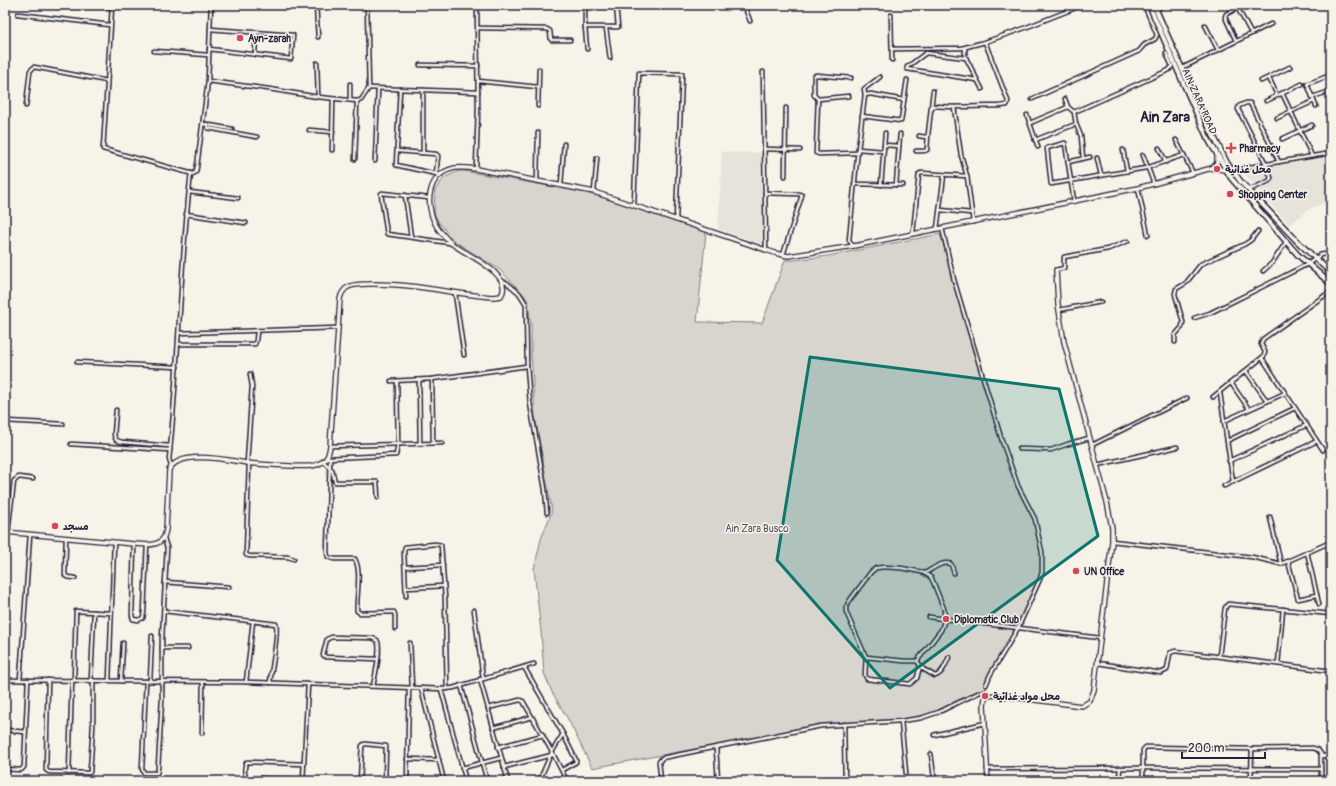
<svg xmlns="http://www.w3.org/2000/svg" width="1336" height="786" font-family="Pangolin,'Playpen Sans Arabic',sans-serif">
<rect width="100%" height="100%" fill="#f7f3e8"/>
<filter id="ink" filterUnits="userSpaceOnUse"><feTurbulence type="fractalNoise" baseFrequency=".025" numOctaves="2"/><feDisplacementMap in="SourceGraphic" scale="8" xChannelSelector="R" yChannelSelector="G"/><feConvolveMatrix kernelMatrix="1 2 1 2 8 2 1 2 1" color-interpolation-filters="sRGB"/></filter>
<g filter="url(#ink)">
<!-- built -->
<g fill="#e7e3db">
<polygon points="722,152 761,153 764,245 718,229"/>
<polygon points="1331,154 1331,201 1311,208 1289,225 1241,170"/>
</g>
<!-- green -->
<polygon fill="#d8d5cf" stroke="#7d7c85" points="459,171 464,171 583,192 604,198 706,232 697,322 762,323 785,260 794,260 828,256 940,234 1019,488 1037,524 1040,535 1043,556 1043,575 1035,593 988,683 986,689 951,706 910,720 825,725 592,768 569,721 552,692 544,673 541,632 534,569 541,539 552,511 535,416 531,353 531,326 528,302 525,296 500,270 454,241 438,221 434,213 435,190 444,178"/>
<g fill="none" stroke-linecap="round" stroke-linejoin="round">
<defs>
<g id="minor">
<polyline points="92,5 112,7 103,149 193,174 196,172 197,166 208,81 211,5"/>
<polyline points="316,5 318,37"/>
<polyline points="331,5 367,6"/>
<polyline points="585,5 585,27"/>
<polyline points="744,5 750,21"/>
<polyline points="1157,10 1162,5"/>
<polyline points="18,14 110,25"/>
<polyline points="891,15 892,60"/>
<polyline points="1205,25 1218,50"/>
<polyline points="1328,25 1331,23"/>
<polyline points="478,28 547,29 550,31 551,40 570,40"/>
<polyline points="606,28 610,58"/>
<polyline points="1236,41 1225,17 1226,14 1236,9 1238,9 1251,33"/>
<polyline points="965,48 965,56 982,89"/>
<polyline points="209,49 291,59 293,35 210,29"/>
<polyline points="587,49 585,27 618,27 616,5"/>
<polyline points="892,49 962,48 985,42 1022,29 1083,5"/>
<polyline points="154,51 208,55"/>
<polyline points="255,54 256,32"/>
<polyline points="966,58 926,53 907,67 907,69 977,80"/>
<polyline points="317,63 318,97"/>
<polyline points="420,65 478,66"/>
<polyline points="1182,68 1271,24"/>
<polyline points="763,72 766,250"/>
<polyline points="1269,78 1277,95"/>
<polyline points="208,81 269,89 318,97 357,101 361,100 369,88 367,5"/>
<polyline points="478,81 538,87"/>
<polyline points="1261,81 1290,67"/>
<polyline points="369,88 478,92"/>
<polyline points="400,89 396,165 441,175"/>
<polyline points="1282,93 1312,156"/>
<polyline points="865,95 864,89 880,77"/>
<polyline points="849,96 818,99 814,95 814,76 816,75 851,78"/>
<polyline points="1312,97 1331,91"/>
<polyline points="818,99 816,153 819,154 857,153"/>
<polyline points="1032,99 1139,51 1144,45 1155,39 1157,35 1144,5"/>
<polyline points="1065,99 1068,107 1074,112 1076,124 1081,136 1083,158"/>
<polyline points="350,100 350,84"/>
<polyline points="1266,101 1302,84"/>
<polyline points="26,106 30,71 34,67 107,81"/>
<polyline points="538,106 539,69"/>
<polyline points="1316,106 1307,84 1331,75"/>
<polyline points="954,107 961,155 967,176 973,222"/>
<polyline points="932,109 933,106 954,107 1000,106 1007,105 1008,101 985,42"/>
<polyline points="1074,112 1169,70 1172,66 1166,53"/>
<polyline points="1027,115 1038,147"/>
<polyline points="862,116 901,121 907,80"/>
<polyline points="1277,118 1314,101"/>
<polyline points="1030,123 1068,107"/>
<polyline points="203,124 232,129"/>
<polyline points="207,124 208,128 257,137"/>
<polyline points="309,130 333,132"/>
<polyline points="919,136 926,137 928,135 933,91"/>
<polyline points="1282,139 1312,125"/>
<polyline points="1035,140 1076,124"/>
<polyline points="1176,140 1193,173"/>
<polyline points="884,145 899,146"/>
<polyline points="1159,148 1166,162"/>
<polyline points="764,149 800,150"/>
<polyline points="858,149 883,151"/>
<polyline points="332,150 333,99"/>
<polyline points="1123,150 1127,171"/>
<polyline points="397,151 436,154 438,156 436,174"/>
<polyline points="916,151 924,151 927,150 928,136"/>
<polyline points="423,153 423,90"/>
<polyline points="1143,155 1154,184"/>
<polyline points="1097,158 1101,175"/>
<polyline points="355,159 357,101"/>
<polyline points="375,161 378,89"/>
<polyline points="1068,162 1090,157"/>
<polyline points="476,169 478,109 477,5"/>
<polyline points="1232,170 1331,153"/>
<polyline points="785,176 786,108"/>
<polyline points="537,180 538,133"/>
<polyline points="561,184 564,144"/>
<polyline points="854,184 903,185"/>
<polyline points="881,185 885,133"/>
<polyline points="896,185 900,134"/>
<polyline points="1138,188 1148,235"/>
<polyline points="1249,190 1269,181 1271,178 1266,164 1238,109 1239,106 1246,103 1250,103 1279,162"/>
<polyline points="189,192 238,198"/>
<polyline points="594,192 597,158"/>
<polyline points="765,193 799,194 802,195 783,255"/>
<polyline points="405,195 411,237"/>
<polyline points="429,198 382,193 381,194 387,234 450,243"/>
<polyline points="1074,201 1065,143 1047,148 1051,184 1146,168 1184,155"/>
<polyline points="634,204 639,73 682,74 676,219"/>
<polyline points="940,210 971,213"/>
<polyline points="186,214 246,223"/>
<polyline points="942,228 954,280 1002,441 1018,486 1035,519 1037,529 1042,552 1042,572 1040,579 1018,628 990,675 986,685"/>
<polyline points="937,229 944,175"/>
<polyline points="913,233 919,174 921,173 967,176"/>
<polyline points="853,246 849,240 858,149 865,95 871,94 904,100"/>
<polyline points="1056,270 1064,268 1064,257 1108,249 1128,241"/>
<polyline points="1263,271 1272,263 1286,242"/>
<polyline points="502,281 507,283 519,293 526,304 527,366 530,403 545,489 547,513"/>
<polyline points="455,293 464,355"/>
<polyline points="1059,310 1101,302"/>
<polyline points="1194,318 1210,313 1308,264 1320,255 1331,253"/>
<polyline points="179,333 337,328"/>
<polyline points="1175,342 1175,335 1182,327 1183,322 1175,294 1176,289 1186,283 1201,264 1245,244 1251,240 1258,231"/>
<polyline points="179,344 255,344 256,341 257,331"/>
<polyline points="1262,358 1323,450"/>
<polyline points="77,362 177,367"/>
<polyline points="1246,371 1267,401"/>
<polyline points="432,379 433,443"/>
<polyline points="419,380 420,443"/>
<polyline points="391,381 432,379 527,366"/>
<polyline points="1231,383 1249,409"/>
<polyline points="1220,393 1233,482"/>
<polyline points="1213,397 1264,356 1265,352 1261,344 1263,339 1331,291"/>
<polyline points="116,410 114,435 116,440 122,442 170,446"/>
<polyline points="5,421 63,424"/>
<polyline points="1224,421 1285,393"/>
<polyline points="1227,441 1295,408"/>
<polyline points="71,444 170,450"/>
<polyline points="1092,445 1187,398"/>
<polyline points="330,446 442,443"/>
<polyline points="1019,449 1051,450 1068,444 1089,438"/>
<polyline points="329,458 396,455 398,444 397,381"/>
<path d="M330,458L327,552L328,557L334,559H355C362,572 356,596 357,611L360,613L394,612L395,615V629"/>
<polyline points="1229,461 1307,425"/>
<polyline points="324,462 332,470 335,482 377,482 378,497"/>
<polyline points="247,463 252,386 250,374"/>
<polyline points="249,463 246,555 249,556 288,557 294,559"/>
<polyline points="1097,465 1177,447"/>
<path d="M171,466L169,459L170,450C179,358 180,265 191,173"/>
<polyline points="1224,486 1317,441"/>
<polyline points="1270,517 1281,564 1331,542"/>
<polyline points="8,532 14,481 19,477 33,479"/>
<polyline points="66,538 65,575 67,577 75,578"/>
<polyline points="1112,541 1252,557 1281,564"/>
<polyline points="1328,543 1331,557"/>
<polyline points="134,544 132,615 133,619 138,620 143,618 144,611 147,545"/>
<polyline points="1307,552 1319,604"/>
<polyline points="1288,561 1298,599 1317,595"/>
<polyline points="405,567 443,565"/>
<path d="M925,573C933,569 941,561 951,564L954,573"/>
<polyline points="165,582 229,587"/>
<polyline points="406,588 444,586"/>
<polyline points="406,596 404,552 405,547 435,544 441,545 445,598 447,689"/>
<polyline points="474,610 483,678"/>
<path d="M164,611L276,624C279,633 271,671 270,683"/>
<polyline points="929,617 1100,638"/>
<polyline points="410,643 412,688"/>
<polyline points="162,648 188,648"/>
<polyline points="1219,656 1225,608 1228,604 1331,614"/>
<polyline points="866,657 904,661 917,661 941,630 945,619 944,609 932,579 929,576 922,572 901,568 884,567 876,568 871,572 850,600 846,607 846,612 866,657 865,675 867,679 910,684 917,678 920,666"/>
<path d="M917,661L923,669L935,676C943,674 946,663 949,657"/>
<polyline points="1098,663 1161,673 1167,670 1170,653 1175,651 1331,671"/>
<polyline points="1278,664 1283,609"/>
<polyline points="524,667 563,734 576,760 576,762 562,770"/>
<polyline points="480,679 508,781"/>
<polyline points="5,680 246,682 444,689 453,688 534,664"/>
<polyline points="20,680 30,535"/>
<polyline points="48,680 46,770 49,772 89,773 90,772 93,726 93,680"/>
<polyline points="74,680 76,611 111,613"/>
<polyline points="91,680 94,612"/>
<polyline points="109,680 114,543"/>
<polyline points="121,681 123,643"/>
<polyline points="146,681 142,769 144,773 157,773 158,768 162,700 162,638 167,548 164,538"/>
<polyline points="150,681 152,636"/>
<polyline points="246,682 253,621"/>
<polyline points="461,685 487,781"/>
<path d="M373,686C375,676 382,648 377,640L372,638L332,637L327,639L323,655L326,657L377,659"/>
<polyline points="421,688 443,777"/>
<polyline points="441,689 466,781"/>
<polyline points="488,708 520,700 523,701 552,752 567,781"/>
<polyline points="901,721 906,773"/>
<polyline points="844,724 845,781"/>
<polyline points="493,728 532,717"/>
<polyline points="5,730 25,732"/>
<polyline points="202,733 203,682"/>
<polyline points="934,735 985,723"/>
<polyline points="498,747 543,735"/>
<polyline points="716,748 718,781"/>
<polyline points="931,754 934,777 948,777 950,781"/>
<polyline points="1322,756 1331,756"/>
<polyline points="407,759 439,760"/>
<polyline points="504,767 552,755"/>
<polyline points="462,768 501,758"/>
<polyline points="5,769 21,770 24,767 28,680"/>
<polyline points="987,769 1143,768 1321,769"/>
<polyline points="69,773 72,680"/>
<path d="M303,780L248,778L246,777C244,774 244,765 247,762L304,764"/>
<polyline points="303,781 308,684"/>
<polyline points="360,781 362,746 364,744 366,744 386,746 385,781"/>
<polyline points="407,781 409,688"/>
<polyline points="530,781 541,778"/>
<polyline points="539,781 552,752 563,734"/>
<polyline points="661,781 659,762 662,758 821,726 901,721 921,718 939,712 980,692 986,692 988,696"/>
<polyline points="1119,781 1120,768"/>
<polyline points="1143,781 1143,750 1146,747 1252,749 1313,748 1318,750 1321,754 1321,781"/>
<polyline points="1251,781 1252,749"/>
</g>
<g id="secondary">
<polyline points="1213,167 1217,163 1217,156"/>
<path d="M5,532L134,544C149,545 163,548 166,530L169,470C179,449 228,460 247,463C262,465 277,465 292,466C302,466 314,468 322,462C328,459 329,452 330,446L340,299C341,294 343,290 348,287C355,284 362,284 369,284C411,283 453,294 494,297L501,296C515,274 464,254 451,243C447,240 443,234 439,230C424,209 425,174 455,168C462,167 469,168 476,169L594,192L775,253L788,256L795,255L854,246L1138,188L1212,168L1225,170"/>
<polyline points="988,781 984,705 985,698 988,696 995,695 1082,706 1090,701 1094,690 1112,541 1112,528 1107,502 1064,342 1058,304 1056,270"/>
</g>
<g id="primary">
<polyline points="1149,5 1207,137 1231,178 1298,255 1331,284"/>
<polyline points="1154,5 1198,105 1227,163 1241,182 1297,241 1331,273"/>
</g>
</defs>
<!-- minor casing -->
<use href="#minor" stroke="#22223b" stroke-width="5.5"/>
<!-- secondary casing -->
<use href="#secondary" stroke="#22223b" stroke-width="6"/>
<!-- primary casing -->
<use href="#primary" stroke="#22223b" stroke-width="7"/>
<!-- minor -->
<use href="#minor" stroke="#f7f3e8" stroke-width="2.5"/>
<!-- secondary -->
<use href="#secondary" stroke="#f7f3e8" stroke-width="3.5"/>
<!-- primary -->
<use href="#primary" stroke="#f7f3e8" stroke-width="4"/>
</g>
</g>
<!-- marked area -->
<path fill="#0f766e" fill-opacity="0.2" stroke="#0f766e" stroke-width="3" stroke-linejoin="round" d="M810,357L1059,389L1098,536L890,688L777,560Z"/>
<!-- markers -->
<g fill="#d1495b" stroke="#f7f3e8" stroke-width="1.5">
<circle cx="240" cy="38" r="4"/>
<path d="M1229 142h4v4h4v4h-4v4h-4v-4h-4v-4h4z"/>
<circle cx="1217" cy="169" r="4"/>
<circle cx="1230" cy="194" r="4"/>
<circle cx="55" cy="526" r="4"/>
<circle cx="1076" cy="571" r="4"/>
<circle cx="946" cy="619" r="4"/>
<circle cx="985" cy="696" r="4"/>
</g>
<g text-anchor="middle" stroke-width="3" stroke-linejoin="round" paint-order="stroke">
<!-- poi labels -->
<g font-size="10" font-weight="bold" fill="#22223b" stroke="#f7f3e8" text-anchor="start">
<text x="248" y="42">Ayn-zarah</text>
<text x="1239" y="152">Pharmacy</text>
<text x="1225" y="173">محل غذائية</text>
<text x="1238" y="198">Shopping Center</text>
<text x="63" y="530">مسجد</text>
<text x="1084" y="575">UN Office</text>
<text x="954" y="623">Diplomatic Club</text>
<text x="993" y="700">محل مواد غذائية</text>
</g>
<!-- street labels -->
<g font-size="10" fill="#22223b" stroke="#f7f3e8">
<text transform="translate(1200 101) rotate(66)" y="4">AIN ZARA ROAD</text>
</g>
<!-- park labels -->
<g font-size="10" fill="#504f60" stroke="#f7f3e8">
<text x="757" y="532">Ain Zara Busco</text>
</g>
<!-- district labels -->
<g font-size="14" font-weight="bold" fill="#22223b" stroke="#f7f3e8">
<text x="1165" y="122">Ain Zara</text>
</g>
</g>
<!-- margin -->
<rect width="1336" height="786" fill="none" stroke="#f7f3e8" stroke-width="20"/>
<rect x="10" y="10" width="1316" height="766" fill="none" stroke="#22223b" stroke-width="1.5" filter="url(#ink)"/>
<!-- scale -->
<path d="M1182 752v6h83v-6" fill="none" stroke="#22223b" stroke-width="2"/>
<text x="1188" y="752" font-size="12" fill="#22223b" stroke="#f7f3e8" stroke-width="3" paint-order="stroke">200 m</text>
</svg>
